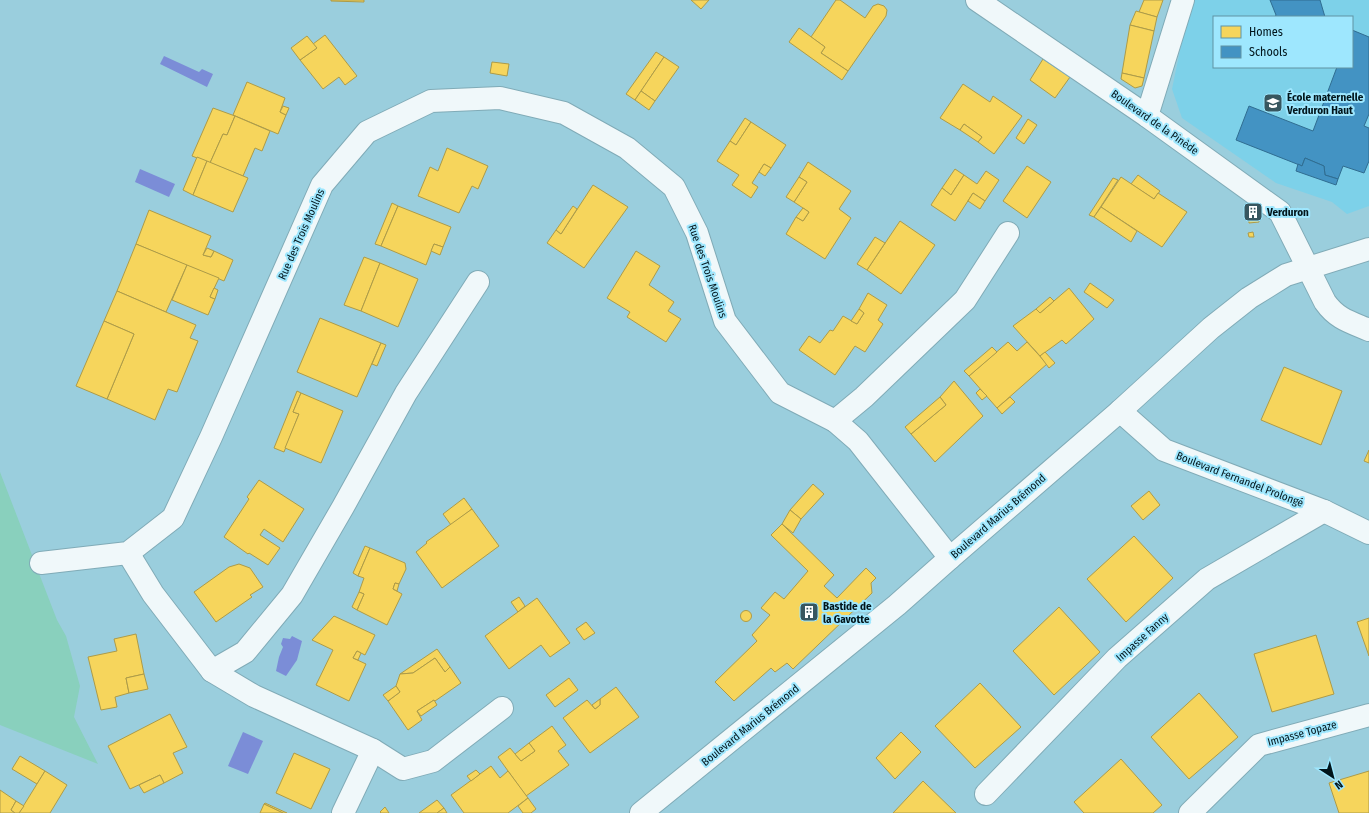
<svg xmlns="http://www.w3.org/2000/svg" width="1369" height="813" font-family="'Fira Sans Condensed',sans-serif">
<rect width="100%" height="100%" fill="#9acedd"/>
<!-- built -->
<path fill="#7dd1e9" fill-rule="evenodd" d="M1194,0H1369V206L1347,214L1332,202L1276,183L1182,118L1172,89L1184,31ZM1214,17H1352V67H1214Z"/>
<!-- green -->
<polygon fill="#89d0bd" points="0,472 57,620 66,636 80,686 74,717 98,764 0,725"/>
<!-- water -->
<g fill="#7b8dd7">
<polygon points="164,56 199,72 202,69 213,74 207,87 160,64"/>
<polygon points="140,169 175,184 169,197 135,182"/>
<polygon points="292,636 302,641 297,660 286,676 276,671 279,657 283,647 281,644 283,638 290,639"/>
<polygon points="243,732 263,741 248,774 228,766"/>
</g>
<!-- homes -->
<g fill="#f6d55c" stroke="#ad9b48">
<polygon points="331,0 364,0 364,2 331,1"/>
<polygon points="691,0 709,0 701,9"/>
<polygon points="836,0 840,0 865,18 873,6 878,4 884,6 887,10 886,16 848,71 821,53 825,47 811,37"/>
<polygon points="1144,0 1163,0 1157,17 1139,12"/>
<polygon points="1136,11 1157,17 1154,31 1130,25"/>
<polygon points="1130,25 1154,31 1144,78 1122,73"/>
<polygon points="799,28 825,47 821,53 848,71 842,80 789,42"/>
<polygon points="325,35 357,76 345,85 339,77 323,89 300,60 317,48 313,44"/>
<polygon points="307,36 317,48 300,60 291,48"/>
<polygon points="656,52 664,57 635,100 626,94"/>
<polygon points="664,57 679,67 655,101 641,91"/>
<polygon points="1043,59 1070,77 1055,98 1030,80"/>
<polygon points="492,62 509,64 507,76 490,73"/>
<polygon points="1122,73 1144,78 1142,86 1135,88 1121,79"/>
<polygon points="247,82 285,98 280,112 286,115 278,134 233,115"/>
<polygon points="963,84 990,102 993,96 1022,116 994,154 978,142 982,137 964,124 960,130 940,118"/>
<polygon points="641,91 655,101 649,110 635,100"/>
<polygon points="283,106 289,108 286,115 280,112"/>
<polygon points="213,108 235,116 227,135 223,134 210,163 192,156"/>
<polygon points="235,116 270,131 262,151 255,148 243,176 210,163 223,134 227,135"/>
<polygon points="745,118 751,122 736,145 730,141"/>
<polygon points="1028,119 1037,125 1024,144 1016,138"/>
<polygon points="751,122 786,145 771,168 764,164 752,183 758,187 751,198 732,185 739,175 717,161 730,141 736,145"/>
<polygon points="964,124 982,137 978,142 960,130"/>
<polygon points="447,148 488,166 478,189 472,186 459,213 418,196 430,167 438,171"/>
<polygon points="197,157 207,161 193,195 183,190"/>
<polygon points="207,161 248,178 233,212 193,195"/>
<polygon points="808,162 851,191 839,209 851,218 825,259 786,234 796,217 803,221 809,212 794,202 807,182 799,177"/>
<polygon points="764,164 771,168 765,176 759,172"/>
<polygon points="1027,166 1051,182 1027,218 1003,201"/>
<polygon points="955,169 964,175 951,195 942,188"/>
<polygon points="986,171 999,180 985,201 973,193 955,221 931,205 942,188 951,195 964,175 977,184"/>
<polygon points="1138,175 1160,191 1154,199 1131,184"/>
<polygon points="799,177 807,182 794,202 786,197"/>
<polygon points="1121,177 1154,199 1158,193 1187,212 1162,247 1101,207"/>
<polygon points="1113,178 1118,180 1094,217 1089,215"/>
<polygon points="593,185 628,207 584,268 547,243 556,230 561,234"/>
<polygon points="973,193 985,201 980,209 968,201"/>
<polygon points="1256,202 1259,222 1249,223 1247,203"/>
<polygon points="392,203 398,206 381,246 375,244"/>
<polygon points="398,206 451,227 443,247 434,244 426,265 381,246"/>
<polygon points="573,206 577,209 561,234 556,230"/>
<polygon points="1101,207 1137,231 1131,242 1094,217"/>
<polygon points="803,208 809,212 803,221 796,217"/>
<polygon points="149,210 211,236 203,255 211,257 214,251 233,260 224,281 136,244"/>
<polygon points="900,221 935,245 901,294 867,270"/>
<polygon points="1253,232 1254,237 1249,237 1248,233"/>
<polygon points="875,237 885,243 867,270 857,264"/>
<polygon points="136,244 187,265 166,312 117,291"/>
<polygon points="434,244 443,247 440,255 431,251"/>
<polygon points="207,248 214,251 211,257 203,255"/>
<polygon points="636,251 660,266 649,285 674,302 668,311 681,319 666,342 627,317 630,312 607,298"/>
<polygon points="364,257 380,263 361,311 344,305"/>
<polygon points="380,263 418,279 398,327 361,311"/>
<polygon points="187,265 219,278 210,297 215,299 208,315 172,300"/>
<polygon points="1090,283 1114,300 1107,308 1084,292"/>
<polygon points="214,288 218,290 215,299 210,297"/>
<polygon points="1069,288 1094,319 1066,344 1062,340 1040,356 1013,326 1036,309 1040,313"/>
<polygon points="117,291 196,325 190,338 198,341 177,392 168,389 155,420 107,399 134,334 104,321"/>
<polygon points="868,293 887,305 878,320 883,324 865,352 855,346 835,375 799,350 809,336 820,343 830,330 833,331 843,316 857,324 864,313 859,309"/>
<polygon points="1050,297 1054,301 1040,313 1036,309"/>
<polygon points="859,309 864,313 857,324 851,321"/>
<polygon points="320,318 381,343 357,397 297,372"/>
<polygon points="104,321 134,334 107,399 76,386"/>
<polygon points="1008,342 1017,351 1027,342 1047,364 997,408 969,376"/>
<polygon points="381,343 386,345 377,366 372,364"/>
<polygon points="992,347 997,352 969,376 964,371"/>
<polygon points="1045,352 1055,363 1049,368 1040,356"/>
<polygon points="1284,367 1342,391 1321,445 1261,420"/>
<polygon points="954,381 983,416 935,462 911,434 946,405 940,397"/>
<polygon points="980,389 987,396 982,400 976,393"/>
<polygon points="297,391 301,393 293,412 299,414 284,452 274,448"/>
<polygon points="301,393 343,411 321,463 285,448 299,414 293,412"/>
<polygon points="940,397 946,405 911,434 905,427"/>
<polygon points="1010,397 1015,402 1002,414 997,408"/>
<polygon points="1369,450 1369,463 1364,461"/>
<polygon points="259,480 304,509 283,542 264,529 260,535 280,548 268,565 249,553 248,554 224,537 249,499 247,497"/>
<polygon points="813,484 824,494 801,519 790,510"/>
<polygon points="1149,491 1160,505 1143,520 1131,506"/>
<polygon points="464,498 472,509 451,525 443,514"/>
<polygon points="472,509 499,546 442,588 416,552 427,543 426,542"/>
<polygon points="790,510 801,519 793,533 782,524"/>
<polygon points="782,524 834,575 824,586 837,598 866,568 876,578 871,583 872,593 793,669 787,663 775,672 771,668 734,701 715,682 757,641 752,635 770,615 761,608 775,592 784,599 808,571 771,535"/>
<polygon points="1134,536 1173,578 1126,622 1087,579"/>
<polygon points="365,546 370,548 358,576 353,573"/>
<polygon points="370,548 405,563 406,569 399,584 395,583 393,589 402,594 387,625 357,610 364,594 359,592 364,578 358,576"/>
<polygon points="239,564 250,568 263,587 250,595 252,597 216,622 194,592 229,567"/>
<polygon points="395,583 399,584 397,591 393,589"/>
<polygon points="359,592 364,594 357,610 352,607"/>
<polygon points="519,597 525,606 518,612 511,602"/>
<polygon points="537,598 570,643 550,657 541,645 509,669 485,636"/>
<polygon points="1059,607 1100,652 1054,695 1013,651"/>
<circle cx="746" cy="616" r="5.5"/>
<polygon points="334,616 375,635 365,655 357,651 353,658 366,664 349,701 316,685 333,650 312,640"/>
<polygon points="1369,618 1369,656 1357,622"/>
<polygon points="586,622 595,633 584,640 576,629"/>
<polygon points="136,634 144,674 126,678 129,693 115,697 117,707 101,710 88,657 117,651 114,639"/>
<polygon points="1316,635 1334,694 1272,712 1254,654"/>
<polygon points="437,649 450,667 445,672 435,658 413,673 400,674"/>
<polygon points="357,651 361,653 358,660 353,658"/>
<polygon points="435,658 445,672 450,667 461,683 435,701 434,700 417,711 422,720 408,730 388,701 400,692 396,686 400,674 413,673"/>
<polygon points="144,674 148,689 129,693 126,678"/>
<polygon points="569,678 578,690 555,707 546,695"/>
<polygon points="980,683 1021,727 975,768 935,726"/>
<polygon points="396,686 400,692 388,701 383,695"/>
<polygon points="616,687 639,717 590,753 563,718 587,700 595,709 600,705 600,699"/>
<polygon points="1199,693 1238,737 1189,779 1151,737"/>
<polygon points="600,699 600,705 595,709 592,705"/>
<polygon points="434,700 437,705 421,716 417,711"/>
<polygon points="170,714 187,747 173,753 183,773 164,783 160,775 130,789 108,746"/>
<polygon points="552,726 566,745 558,751 569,765 526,796 498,757 510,748 521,761 535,751 529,743"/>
<polygon points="901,732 921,752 895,779 876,758"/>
<polygon points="529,743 535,751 521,761 515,754"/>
<polygon points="294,753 330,769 311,809 276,793"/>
<polygon points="20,756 45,771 37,784 12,769"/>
<polygon points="1121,759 1162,805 1153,813 1084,813 1074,802"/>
<polygon points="491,766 500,778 508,771 528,798 508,813 464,813 451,795"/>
<polygon points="476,770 480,774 471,781 467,776"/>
<polygon points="45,771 67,785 50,813 19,813"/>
<polygon points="1369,771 1369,813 1339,813 1329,783"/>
<polygon points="160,775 164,783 144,793 139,785"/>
<polygon points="923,781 956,813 893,813"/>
<polygon points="0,790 16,801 11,810 15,813 0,813"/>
<polygon points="528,798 536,809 531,813 523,813 518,806"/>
<polygon points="437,800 444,808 437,813 419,813"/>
<polygon points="16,801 24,806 19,813 15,813 11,810"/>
<polygon points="265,803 287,813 283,813 264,804"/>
<polygon points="264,804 283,813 260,813"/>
<polygon points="385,807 389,813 381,813 380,812"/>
<polygon points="444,808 447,813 437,813"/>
</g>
<!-- schools -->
<g fill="#4393c3" stroke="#306d91">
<polygon points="1270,0 1320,0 1325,17 1275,17 1276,15"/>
<polygon points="1352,30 1369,37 1369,114 1364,126 1369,128 1369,161 1364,173 1343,166 1338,179 1325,175 1324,166 1305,158 1302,166 1236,140 1249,106 1313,131 1337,67 1352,67"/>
<polygon points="1305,158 1324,166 1325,175 1338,179 1336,185 1296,171 1298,164 1302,166"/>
</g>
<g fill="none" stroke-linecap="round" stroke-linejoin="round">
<defs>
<g id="minor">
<path d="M977,0L1147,116L1280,212L1325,302C1337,319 1350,322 1369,330"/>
<polyline points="1147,116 1183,0"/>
<polyline points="1120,411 1164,450 1324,511 1369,533"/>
<polyline points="835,421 864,397 965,300 1008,233"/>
<polyline points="128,553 153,594 212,671 254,696 373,750 343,813"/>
<polyline points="41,563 128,553 173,518 211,437 322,185 367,132 431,101 500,98 564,113 627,148 674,187 697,233 725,321 780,393 835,421 858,441 950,558"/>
<polyline points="212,671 245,652 292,595 343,507 406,393 478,282"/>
<polyline points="373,750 403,769 433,761 502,708"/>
<polyline points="986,794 1117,658 1207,579 1324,511"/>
<polyline points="641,813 897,605 950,558 1120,411 1211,328 1249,298 1286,275 1369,249"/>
<polyline points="1190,813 1259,745 1369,715"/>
</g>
</defs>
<!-- minor casing -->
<use href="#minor" stroke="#80abb7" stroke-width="24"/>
<!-- minor -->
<use href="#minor" stroke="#f0f8fa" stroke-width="22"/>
</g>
<!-- icons -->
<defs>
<symbol id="school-square" viewBox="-11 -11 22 22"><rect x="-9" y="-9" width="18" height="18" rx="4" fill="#37565f" stroke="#9ee7fe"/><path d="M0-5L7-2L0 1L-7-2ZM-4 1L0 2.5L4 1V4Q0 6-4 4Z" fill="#fff"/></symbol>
<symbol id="building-square" viewBox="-11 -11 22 22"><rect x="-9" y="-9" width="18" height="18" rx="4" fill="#37565f" stroke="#9ee7fe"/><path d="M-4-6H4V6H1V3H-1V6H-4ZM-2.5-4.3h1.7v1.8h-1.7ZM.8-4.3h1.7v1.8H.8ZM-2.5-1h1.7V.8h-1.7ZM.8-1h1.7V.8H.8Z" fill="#fff"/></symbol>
</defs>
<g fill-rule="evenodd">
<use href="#school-square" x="1262" y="92" width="22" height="22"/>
<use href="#building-square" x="1242" y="201" width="22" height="22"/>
<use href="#building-square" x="798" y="601" width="22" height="22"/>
</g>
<g text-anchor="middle" stroke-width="4" stroke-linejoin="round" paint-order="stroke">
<!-- poi labels -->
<g font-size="11" font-weight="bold" fill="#02151b" stroke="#9ee7fe" text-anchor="start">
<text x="1287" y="101">École maternelle<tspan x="1287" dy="13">Verduron Haut</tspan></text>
<text x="1267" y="216">Verduron</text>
<text x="823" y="610">Bastide de<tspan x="823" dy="13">la Gavotte</tspan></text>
</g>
<!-- street labels -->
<g font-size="11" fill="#02151b" stroke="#9ee7fe">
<text transform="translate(1155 122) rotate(35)" y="4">Boulevard de la Pinède</text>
<text transform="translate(301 234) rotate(-66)" y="4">Rue des Trois Moulins</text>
<text transform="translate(708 271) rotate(71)" y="4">Rue des Trois Moulins</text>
<text transform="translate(1240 479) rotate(21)" y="4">Boulevard Fernandel Prolongé</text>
<text transform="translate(998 516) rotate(-41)" y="4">Boulevard Marius Brémond</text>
<text transform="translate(1142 637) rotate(-42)" y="4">Impasse Fanny</text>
<text transform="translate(750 725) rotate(-39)" y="4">Boulevard Marius Brémond</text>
<text transform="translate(1302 733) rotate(-15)" y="4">Impasse Topaze</text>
</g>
</g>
<!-- legend -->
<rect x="1213" y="16" width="140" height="52" fill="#9ee7fe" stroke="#6093a3"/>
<rect x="1221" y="26" width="20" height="12" fill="#f6d55c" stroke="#6093a3"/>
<text x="1249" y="36" font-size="12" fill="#02151b">Homes</text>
<rect x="1221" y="46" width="20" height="12" fill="#4393c3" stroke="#6093a3"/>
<text x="1249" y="56" font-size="12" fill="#02151b">Schools</text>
<!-- north arrow -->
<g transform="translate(1333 777) rotate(144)" stroke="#9ee7fe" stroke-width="3" paint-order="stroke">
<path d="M0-3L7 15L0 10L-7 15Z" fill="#02151b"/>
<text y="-6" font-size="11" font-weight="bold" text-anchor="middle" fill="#02151b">N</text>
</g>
</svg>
